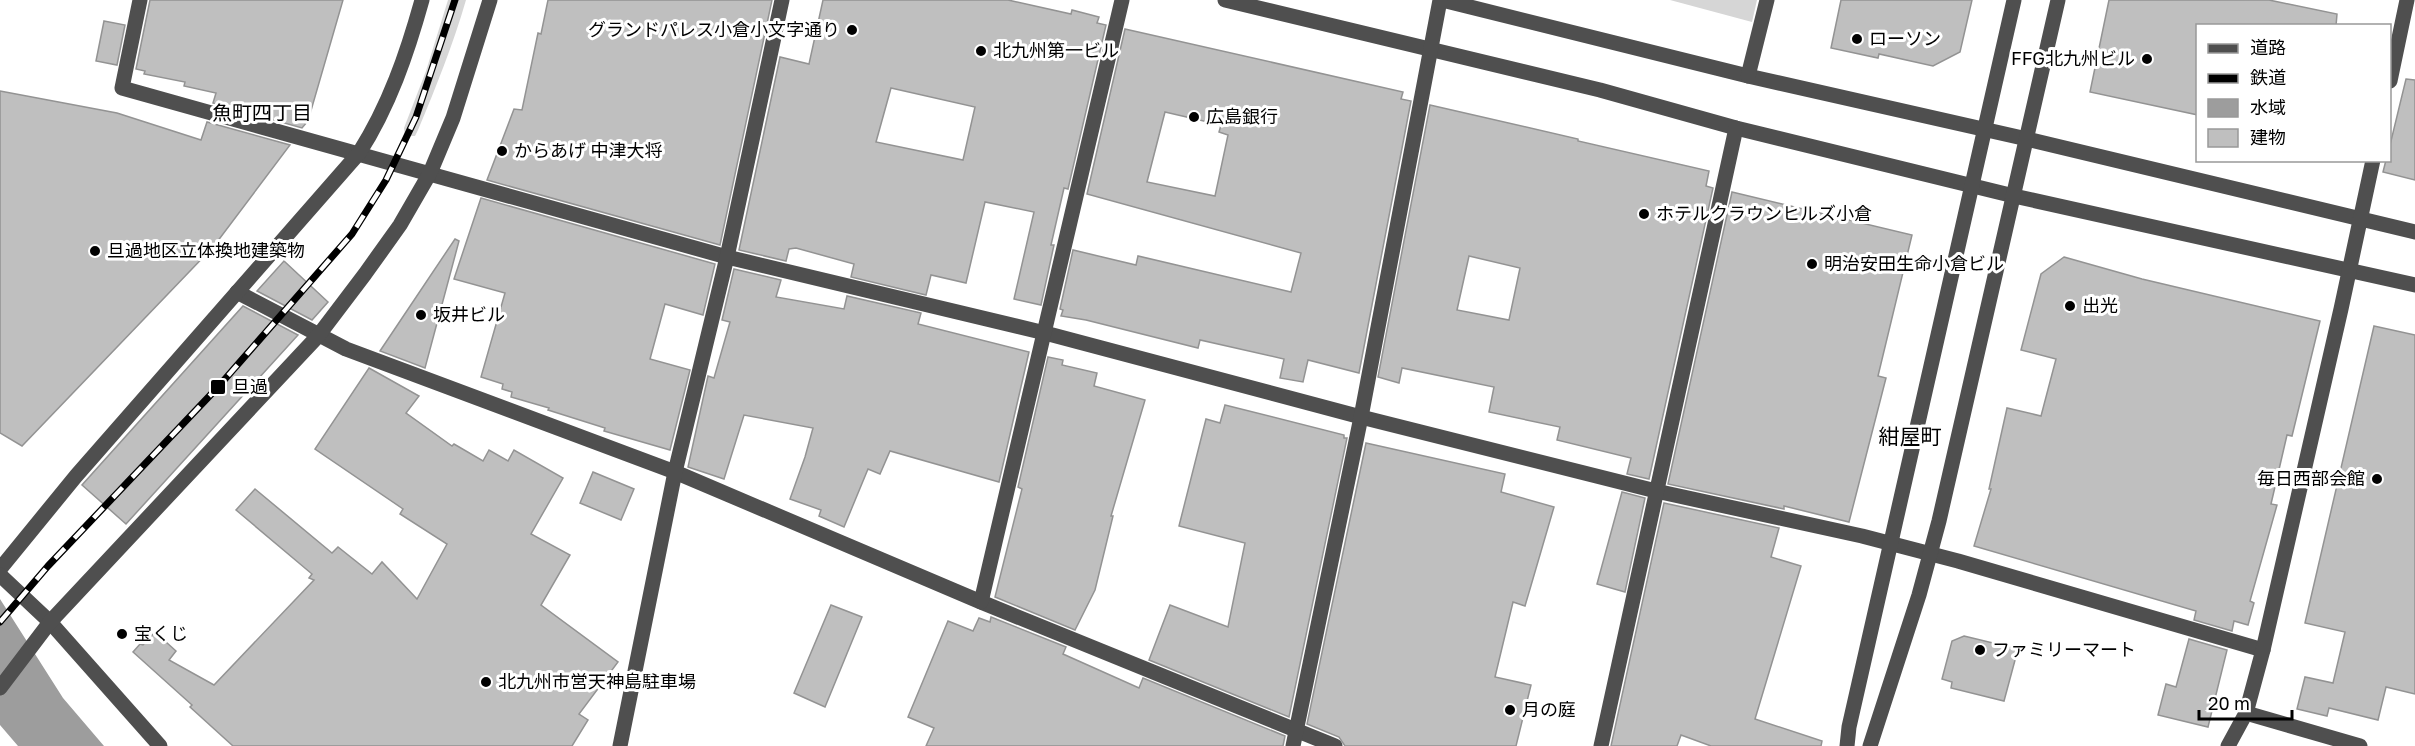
<svg xmlns="http://www.w3.org/2000/svg" width="2415" height="746" font-family="'Golos Text','Noto Sans JP',sans-serif">
<rect width="100%" height="100%" fill="#fff"/>
<!-- green -->
<g fill="#d6d6d6">
<path d="M448,0H466C453,45 436,87 418,130L415,136H405L404,128L426,71Z"/>
<polygon points="1670,0 1757,0 1752,22"/>
</g>
<!-- water -->
<polygon fill="#9d9d9d" points="0,599 63,698 104,746 18,746 0,725"/>
<!-- building -->
<g fill="#bfbfbf" stroke="#939393" stroke-width="1.5" fill-rule="evenodd">
<polygon points="150,0 343,0 308,121 302,128 213,103 216,93 184,86 185,82 144,74 145,71 136,69"/>
<polygon points="548,0 772,0 720,245 487,180 514,109 522,110 538,33 541,34"/>
<path d="M823,0H1008L1071,14L1072,10L1099,17L1097,23L1106,25L1068,189L1064,188L1051,245H1054L1041,305L1014,299L1034,212L985,202L966,283L931,275L926,295L851,277L854,264L796,248L789,249L786,261L739,250L780,57L809,64ZM891,88L975,107L963,160L876,142Z"/>
<polygon points="1841,0 1972,0 1960,52 1933,66 1879,54 1878,58 1831,48"/>
<polygon points="2109,0 2269,0 2337,14 2336,26 2198,26 2198,115 2090,92"/>
<polygon points="104,21 125,25 117,65 96,61"/>
<path d="M1125,29L1403,92L1401,99L1411,101L1359,373L1308,360L1303,382L1280,378L1284,359L1200,340L1198,348L1086,320L1061,316L1063,310L1060,309L1073,250L1136,265L1138,256L1291,292L1301,253L1087,194ZM1165,112L1221,125L1219,132L1228,135L1215,196L1147,182Z"/>
<polygon points="2406,79 2415,80 2415,180 2383,172 2386,160 2390,160 2390,145"/>
<polygon points="0,91 117,113 201,140 207,122 290,145 214,246 22,446 0,433"/>
<path d="M1430,105L1578,139V141L1709,171L1706,186L1713,188L1649,479L1627,474L1631,458L1557,440L1560,427L1489,412L1494,387L1402,368L1399,383L1378,377ZM1469,256L1520,268L1509,320L1457,310Z"/>
<polygon points="1732,192 1912,235 1878,376 1886,378 1849,522 1784,506 1784,509 1668,484"/>
<polygon points="481,198 715,264 703,315 665,304 650,359 690,370 670,450 604,431 605,428 548,410 549,408 511,397 512,392 502,389 503,384 481,377 505,293 454,279"/>
<polygon points="455,239 459,241 425,368 380,351"/>
<polygon points="2064,257 2142,279 2320,321 2292,436 2287,435 2271,504 2277,505 2250,601 2254,603 2248,625 2234,621 2232,631 2194,620 2196,611 1974,546 1991,489 1989,489 2007,408 2041,416 2056,359 2021,350 2041,274"/>
<polygon points="284,261 328,302 312,320 257,291"/>
<polygon points="734,269 781,280 776,297 844,309 847,296 921,313 918,324 1029,352 999,482 890,451 880,474 868,469 844,527 819,516 821,510 790,499 805,457 813,428 744,415 724,479 688,467 708,376 714,378 730,322 722,320"/>
<polygon points="243,306 298,335 126,524 82,485"/>
<polygon points="2374,326 2415,335 2415,694 2386,687 2378,720 2329,708 2327,716 2297,709 2305,677 2333,683 2345,632 2305,623"/>
<polygon points="1048,357 1063,360 1062,365 1097,373 1094,386 1145,400 1111,516 1113,516 1095,590 1075,630 995,597 1022,489 1018,487"/>
<polygon points="369,368 419,396 406,413 452,446 454,444 483,461 489,450 508,461 514,450 563,478 531,534 570,555 541,605 618,662 579,714 588,720 572,746 233,746 190,707 192,705 133,652 140,644 143,645 155,632 176,651 169,660 214,685 314,580 309,578 312,574 236,510 255,489 332,553 338,547 372,574 382,562 417,599 447,544 400,514 403,509 315,449"/>
<polygon points="1225,405 1344,435 1344,438 1347,438 1289,717 1149,660 1170,605 1228,627 1245,543 1179,526 1206,419 1220,423"/>
<polygon points="1366,443 1505,474 1501,492 1554,507 1525,606 1513,602 1495,677 1531,685 1516,746 1345,746 1339,737 1307,724"/>
<polygon points="593,472 634,489 621,520 580,503"/>
<polygon points="1622,492 1645,498 1625,592 1597,584"/>
<polygon points="1664,503 1779,528 1771,557 1801,566 1755,719 1822,741 1821,746 1711,746 1681,735 1677,746 1611,746"/>
<polygon points="831,605 862,617 825,707 794,693"/>
<polygon points="991,617 1066,647 1063,654 1139,688 1143,678 1285,736 1283,746 926,746 934,728 908,717 948,621 973,631 979,618 990,622"/>
<polygon points="1964,636 2018,649 2004,701 1951,688 1952,682 1942,679 1952,641"/>
<polygon points="2189,639 2227,650 2208,727 2158,715 2166,684 2176,687"/>
</g>
<g fill="none" stroke-linecap="round" stroke-linejoin="round">
<!-- minor -->
<g stroke="#4f4f4f" stroke-width="15">
<polyline points="140,0 122,88 727,257 1045,333 1361,417 1656,491 1862,536 1958,561 2263,650"/>
<polyline points="1225,0 1600,90 1736,128 2014,196 2415,285"/>
<polyline points="1442,0 1748,76 2027,139 2415,232"/>
<polyline points="1748,76 1767,0"/>
<polyline points="2390,81 2407,0"/>
<polyline points="237,292 346,349 675,472 981,602 1335,746"/>
<path d="M0,569L76,476L359,153C389,106 407,54 422,0"/>
<polyline points="0,575 50,622 160,746"/>
<polyline points="981,602 1122,0"/>
<polyline points="0,688 50,622 318,336 365,274 400,225 430,173 453,118 490,0"/>
<polyline points="2246,713 2360,746"/>
<polyline points="620,746 675,472 727,257 782,0"/>
<polyline points="1293,746 1361,417 1440,0"/>
<polyline points="1601,746 1736,128"/>
<polyline points="1847,746 1849,727 2014,0"/>
<polyline points="1870,746 1919,595 1939,521 2058,0"/>
<polyline points="2228,746 2246,713 2263,650 2341,309 2373,160"/>
</g>
<defs>
<polyline id="rail" points="0,622 48,566 218,387 352,234 386,180 416,117 455,0"/>
</defs>
<!-- rail casing -->
<use href="#rail" stroke="#000" stroke-width="7"/>
<!-- rail -->
<use href="#rail" stroke="#fff" stroke-width="4.5" stroke-dasharray="14" stroke-linecap="butt"/>
</g>
<!-- markers -->
<g fill="#000" stroke="#fff" stroke-width="2">
<circle cx="852" cy="30" r="6"/>
<circle cx="1857" cy="39" r="6"/>
<circle cx="981" cy="51" r="6"/>
<circle cx="2147" cy="59" r="6"/>
<circle cx="1194" cy="117" r="6"/>
<circle cx="502" cy="151" r="6"/>
<circle cx="1644" cy="214" r="6"/>
<circle cx="95" cy="251" r="6"/>
<circle cx="1812" cy="264" r="6"/>
<circle cx="2070" cy="306" r="6"/>
<circle cx="421" cy="315" r="6"/>
<rect x="210" y="379" width="16" height="16" rx="3"/>
<circle cx="2377" cy="479" r="6"/>
<circle cx="122" cy="634" r="6"/>
<circle cx="1980" cy="650" r="6"/>
<circle cx="486" cy="682" r="6"/>
<circle cx="1510" cy="710" r="6"/>
</g>
<g text-anchor="middle" stroke-width="6" stroke-linejoin="round" paint-order="stroke">
<!-- poi labels -->
<g font-size="18" fill="#000" stroke="#fff" text-anchor="start">
<text x="840" y="36" text-anchor="end">グランドパレス小倉小文字通り</text>
<text x="1869" y="45">ローソン</text>
<text x="993" y="57">北九州第一ビル</text>
<text x="2135" y="65" text-anchor="end">FFG北九州ビル</text>
<text x="1206" y="123">広島銀行</text>
<text x="514" y="157">からあげ 中津大将</text>
<text x="1656" y="220">ホテルクラウンヒルズ小倉</text>
<text x="107" y="257">旦過地区立体換地建築物</text>
<text x="1824" y="270">明治安田生命小倉ビル</text>
<text x="2082" y="312">出光</text>
<text x="433" y="321">坂井ビル</text>
<text x="232" y="393">旦過</text>
<text x="2365" y="485" text-anchor="end">毎日西部会館</text>
<text x="134" y="640">宝くじ</text>
<text x="1992" y="656">ファミリーマート</text>
<text x="498" y="688">北九州市営天神島駐車場</text>
<text x="1522" y="716">月の庭</text>
</g>
<!-- neighbourhood labels -->
<g font-size="20" fill="#000" stroke="#fff">
<text x="262" y="120">魚町四丁目</text>
</g>
<!-- quarter labels -->
<g font-size="21" fill="#000" stroke="#fff">
<text x="1910" y="444">紺屋町</text>
</g>
</g>
<!-- legend -->
<rect x="2196" y="24" width="195" height="138" fill="#ffffff" stroke="#999999" stroke-width="1.5"/>
<rect x="2208" y="44" width="30" height="9" fill="#4f4f4f" stroke="#999999" stroke-width="1.5"/>
<text x="2250" y="54" font-size="18" fill="#000000">道路</text>
<rect x="2208" y="74" width="30" height="9" fill="#000000" stroke="#999999" stroke-width="1.5"/>
<text x="2250" y="84" font-size="18" fill="#000000">鉄道</text>
<rect x="2208" y="99" width="30" height="18" fill="#9d9d9d" stroke="#999999" stroke-width="1.5"/>
<text x="2250" y="114" font-size="18" fill="#000000">水域</text>
<rect x="2208" y="129" width="30" height="18" fill="#bfbfbf" stroke="#999999" stroke-width="1.5"/>
<text x="2250" y="144" font-size="18" fill="#000000">建物</text>
<!-- scale -->
<path d="M2199 710v9h93v-9" fill="none" stroke="#000000" stroke-width="3"/>
<text x="2208" y="710" font-size="18" fill="#000000" stroke="#ffffff" stroke-width="4.5" paint-order="stroke">20 m</text>
</svg>
